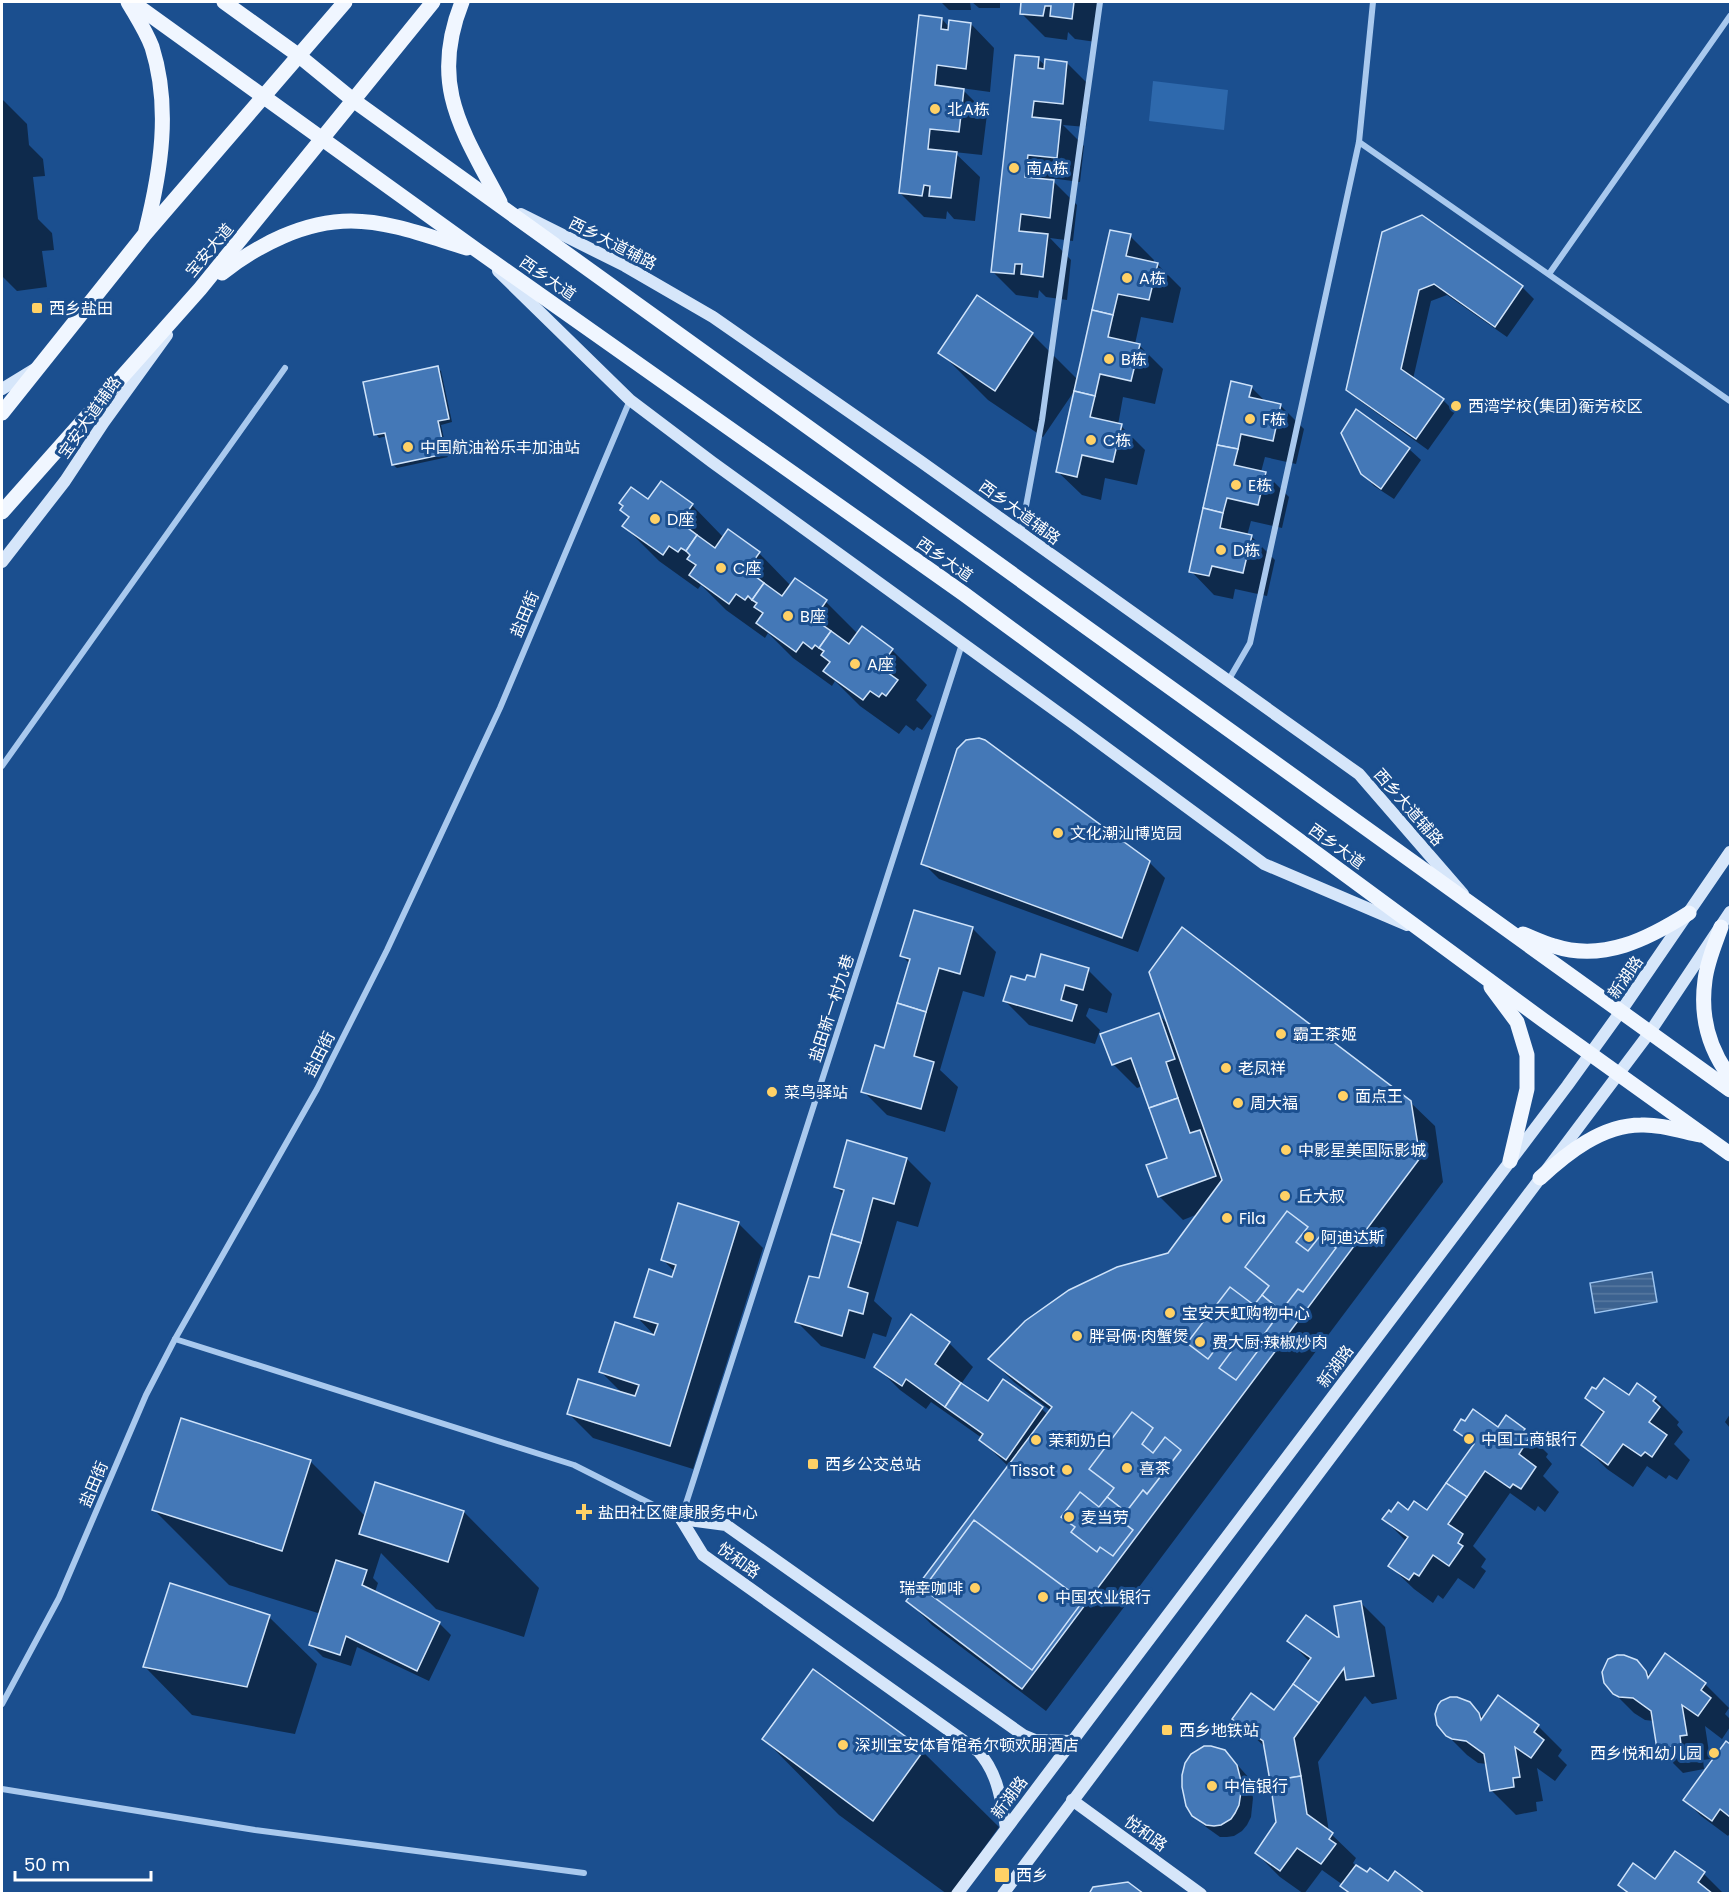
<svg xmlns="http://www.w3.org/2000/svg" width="1732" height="1895" font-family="Poppins,'Noto Sans SC',sans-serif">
<defs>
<pattern id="water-rules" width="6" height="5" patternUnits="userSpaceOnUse" patternTransform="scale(1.5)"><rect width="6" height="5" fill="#3c6290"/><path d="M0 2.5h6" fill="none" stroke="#597aa1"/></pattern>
</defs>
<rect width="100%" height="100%" fill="#1b4f8f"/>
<!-- pitch -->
<polygon fill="#2e69ad" points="1153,81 1228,90 1224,130 1149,121"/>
<!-- water -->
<polygon fill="url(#water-rules)" stroke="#9cc4f0" stroke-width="1.5" points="1652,1272 1657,1302 1595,1313 1590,1283"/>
<!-- shadow -->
<g fill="#0007" fill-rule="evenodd">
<polygon points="941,2 970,2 971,10 949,10"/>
<polygon points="972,2 1000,2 1000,8 979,8"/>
<polygon points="1022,2 1100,2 1096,42 1075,39 1068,32 1067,40 1045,37 1021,13"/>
<polygon points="942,19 949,27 971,24 994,48 990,92 961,88 987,114 982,155 954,152 980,177 975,221 954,219 947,211 946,219 924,217 900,193"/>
<polygon points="1038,59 1046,66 1067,63 1091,87 1086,127 1063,125 1084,146 1080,182 1050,178 1077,205 1073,241 1050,238 1071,260 1067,300 1046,297 1039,290 1038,298 1016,295 992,271"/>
<polygon points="2,99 27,124 29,145 43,159 45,176 33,177 38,219 52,233 54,250 42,251 47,287 17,291 2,276"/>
<polygon points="1383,233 1522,287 1534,299 1507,337 1447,295 1431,301 1413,379 1443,400 1455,412 1428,450 1360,401 1348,389"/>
<polygon points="1130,236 1154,260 1153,264 1157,264 1181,288 1173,323 1141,317 1135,344 1139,345 1163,369 1155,404 1123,397 1118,425 1121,426 1145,450 1137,485 1105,478 1101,500 1082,495 1058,472 1077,387 1043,437 988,400 940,352 977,297 1032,334 1078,380"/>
<polygon points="437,368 441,371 452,422 441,425 448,457 397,468 393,465 387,436 379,438 376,434"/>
<polygon points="1251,387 1266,402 1280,405 1304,429 1296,464 1265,457 1261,472 1265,473 1289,497 1282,528 1251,521 1247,536 1251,536 1275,560 1267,596 1235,589 1233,599 1214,595 1191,571"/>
<polygon points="1409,449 1421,460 1394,499 1374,486 1362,473"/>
<polygon points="649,501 692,505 724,538 759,553 791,586 826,602 858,634 862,628 892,650 927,685 916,700 932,716 922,730 917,727 914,731 906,725 899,734 860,706 835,681 832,686 793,658 768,633 765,638 726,610 701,585 698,589 659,561 624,526"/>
<polygon points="1149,862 1165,878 1138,952 939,879 923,863"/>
<polygon points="972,928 996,952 984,997 963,991 940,1070 958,1087 945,1132 887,1115 863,1091 885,1049 910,964 902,956"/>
<polygon points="1088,970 1112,994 1107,1013 1089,1008 1086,1016 1100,1030 1095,1044 1029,1025 1005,1001 1026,982"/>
<polygon points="1159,1015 1169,1025 1410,1102 1435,1126 1443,1182 1046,1711 932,1625 908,1601 1009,1467 981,1440 982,1438 931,1402 926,1409 900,1390 876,1366 911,1316 949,1343 973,1367 961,1384 988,1403 1042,1409 1048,1415 1051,1411 1014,1382 990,1359 1169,1254 1198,1214 1183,1220 1159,1196 1168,1159 1143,1086 1137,1088 1113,1064"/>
<polygon points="907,1159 931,1183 918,1227 897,1221 874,1301 892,1318 886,1337 873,1333 865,1359 821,1346 797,1322 820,1280 844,1195 836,1187"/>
<polygon points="679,1205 739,1224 763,1248 693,1469 593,1438 569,1414 623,1394 601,1372 656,1337 636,1316 673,1279 675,1272 662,1259"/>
<polygon points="1637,1385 1655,1398 1679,1422 1677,1425 1683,1432 1674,1444 1690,1460 1677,1480 1669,1475 1666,1479 1647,1466 1633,1487 1607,1469 1583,1445 1604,1415 1587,1398 1596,1392 1629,1397"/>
<polygon points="1730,1414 1730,1428 1725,1422"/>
<polygon points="1506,1417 1524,1430 1548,1454 1546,1457 1552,1464 1543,1476 1559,1492 1545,1512 1538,1506 1535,1511 1510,1493 1473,1546 1486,1559 1481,1567 1486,1571 1474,1589 1458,1578 1443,1599 1438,1595 1433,1603 1414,1589 1390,1566 1407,1542 1384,1519 1409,1512 1427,1512 1473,1447 1456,1430 1498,1429"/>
<polygon points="310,1461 366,1517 376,1484 464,1512 539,1588 524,1637 436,1609 381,1553 373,1578 378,1583 375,1592 439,1623 451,1635 429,1681 357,1647 351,1666 323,1657 311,1645 321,1614 229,1585 153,1509"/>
<polygon points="1361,1603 1385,1627 1397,1699 1372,1704 1365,1696 1318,1762 1329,1832 1356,1858 1353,1863 1358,1868 1388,1883 1395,1874 1423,1894 1350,1894 1343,1885 1322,1870 1304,1894 1280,1877 1256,1853 1278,1822 1266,1748 1234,1718 1275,1712 1310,1662 1289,1641 1341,1638"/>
<polygon points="269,1617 317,1664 295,1734 192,1715 145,1667"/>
<polygon points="1609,1660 1641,1666 1651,1676 1705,1684 1729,1708 1725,1714 1730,1719 1730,1727 1722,1739 1705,1726 1710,1759 1703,1760 1704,1769 1683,1773 1659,1749 1654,1721 1645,1720 1634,1713 1609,1688 1603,1676 1604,1667"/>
<path d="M1474,1708L1484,1718L1538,1726L1562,1750L1558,1756L1567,1765L1555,1781L1537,1768L1543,1801L1536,1802L1537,1811L1516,1815L1492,1791L1487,1764L1478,1763L1467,1755L1442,1730ZM1459,1738L1474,1743L1459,1741Z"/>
<polygon points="764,1739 923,1752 999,1827 951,1894 947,1894 839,1815"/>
<polygon points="1726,1743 1730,1746 1730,1833 1728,1836 1701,1816 1685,1800"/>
<polygon points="1225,1751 1249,1778 1253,1798 1251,1817 1247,1825 1242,1831 1234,1836 1227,1837 1220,1837 1206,1827 1193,1815"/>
<polygon points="1676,1853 1704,1874 1724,1894 1629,1894 1620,1885 1656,1881"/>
</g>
<!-- building -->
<g fill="#4478b7" stroke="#cfe3fa" stroke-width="1.5">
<polygon points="1021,2 1074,2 1072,19 1050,16 1051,6 1045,6 1043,16 1020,14"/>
<polygon points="919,15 942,18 941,29 948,30 949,20 971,23 966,69 937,65 935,85 964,89 959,132 930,129 928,149 957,152 951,198 929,196 930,186 924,185 922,196 899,193"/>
<polygon points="1015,55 1039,57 1038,68 1044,69 1045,59 1067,62 1063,104 1034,101 1032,117 1061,120 1057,158 1028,155 1025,177 1054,180 1050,218 1021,214 1019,231 1048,234 1043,277 1021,274 1022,264 1015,264 1014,274 991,272"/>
<polygon points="1422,215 1523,286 1495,327 1434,284 1419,290 1401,369 1444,399 1416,439 1346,390 1382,232"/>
<polygon points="1110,230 1131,234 1126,256 1158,263 1149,300 1118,294 1113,315 1092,310"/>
<polygon points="977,295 1033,333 995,391 938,353"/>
<polygon points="1092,310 1113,315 1108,337 1140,344 1131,381 1100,374 1095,396 1074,391"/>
<polygon points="438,366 449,419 438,421 445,454 392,465 385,433 374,435 363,382"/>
<polygon points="1231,381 1252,386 1249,397 1281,404 1273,441 1241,434 1238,449 1217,445"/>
<polygon points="1074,391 1095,396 1090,417 1122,424 1113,462 1082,455 1077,477 1056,472"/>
<polygon points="1356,409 1410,448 1381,489 1361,474 1341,433"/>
<polygon points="1217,445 1238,449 1234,465 1266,472 1258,505 1227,498 1223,513 1203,508"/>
<polygon points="661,481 693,504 680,522 697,535 686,551 681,548 678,552 669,546 663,555 622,526 629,517 620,510 623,506 619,503 631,487 648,499"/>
<polygon points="1203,508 1223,513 1220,528 1252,535 1243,573 1212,566 1209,576 1189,572"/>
<polygon points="728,529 760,552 747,570 764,583 752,600 748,596 745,600 736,594 729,604 689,575 696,565 687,559 690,555 686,551 697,535 715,548"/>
<polygon points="795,578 827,600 814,619 831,631 819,648 815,645 812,649 803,642 796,652 756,623 763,613 754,607 757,603 752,600 764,583 782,596"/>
<polygon points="862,626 893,649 880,667 898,680 886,696 882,693 879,697 870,691 863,700 823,671 830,662 821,655 824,651 819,648 831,631 849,644"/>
<polygon points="979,738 985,740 1150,861 1122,938 921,864 957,749 966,740"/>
<polygon points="914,910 973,927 960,974 939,968 926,1012 897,1003 910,959 900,956"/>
<polygon points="1182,927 1411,1101 1420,1158 1022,1689 906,1601 1052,1407 988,1359 1025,1321 1069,1290 1117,1267 1168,1253 1222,1180 1149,972"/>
<polygon points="1041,954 1089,968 1083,990 1065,985 1061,1000 1077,1005 1072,1021 1003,1001 1011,976 1025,980 1027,975 1035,977"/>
<polygon points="897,1003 926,1012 914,1056 934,1062 921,1109 861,1092 875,1045 884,1048"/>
<polygon points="1159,1013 1175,1059 1166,1062 1178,1098 1149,1108 1131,1058 1112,1065 1100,1034"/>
<polygon points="1178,1098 1190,1133 1200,1130 1216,1176 1158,1197 1146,1165 1167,1158 1149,1108"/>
<polygon points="847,1140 907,1158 894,1204 873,1198 861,1243 831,1234 844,1190 834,1187"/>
<polygon points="678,1203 739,1222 670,1446 567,1414 578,1379 635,1396 639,1385 599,1372 615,1322 654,1335 658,1324 634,1317 649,1269 672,1277 676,1265 661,1260"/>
<polygon points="1287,1211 1308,1227 1296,1242 1308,1251 1320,1236 1336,1248 1303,1292 1298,1289 1281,1311 1262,1295 1269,1286 1245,1267"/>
<polygon points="831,1234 861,1243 848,1287 868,1293 863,1314 849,1310 842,1336 795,1322 809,1276 819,1278"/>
<polygon points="1230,1287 1254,1305 1262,1295 1281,1311 1265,1333 1269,1336 1236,1380 1219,1368 1231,1352 1220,1343 1208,1359 1187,1343"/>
<polygon points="911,1314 950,1342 935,1364 961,1383 945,1407 906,1379 902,1386 874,1367"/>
<polygon points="1604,1378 1629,1395 1637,1383 1656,1397 1653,1401 1660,1407 1649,1422 1667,1435 1652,1457 1645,1452 1641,1456 1623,1444 1608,1465 1581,1445 1604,1412 1585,1398 1592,1387 1596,1389"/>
<polygon points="1003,1379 1043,1407 1006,1460 979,1440 983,1434 945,1407 961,1383 988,1401"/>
<polygon points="1473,1409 1498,1427 1506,1415 1525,1429 1522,1433 1529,1438 1519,1454 1536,1467 1521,1489 1513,1484 1510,1488 1485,1471 1467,1497 1446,1483 1474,1444 1454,1430 1461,1419 1465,1421"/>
<polygon points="1132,1412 1153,1428 1142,1444 1153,1453 1165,1437 1181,1450 1147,1494 1143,1490 1126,1512 1107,1497 1114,1488 1089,1469"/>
<polygon points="181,1418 311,1460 282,1551 152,1510"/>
<polygon points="375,1482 464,1511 448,1562 359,1534"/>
<polygon points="1446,1483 1467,1497 1448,1524 1463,1534 1458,1543 1463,1546 1449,1566 1433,1555 1419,1576 1414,1573 1409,1580 1388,1566 1408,1537 1382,1519 1389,1510 1391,1512 1398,1502 1408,1510 1414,1501 1427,1510"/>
<polygon points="1080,1492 1099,1507 1107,1497 1126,1512 1120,1520 1133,1530 1113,1556 1100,1547 1097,1552 1071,1532 1075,1527 1061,1517"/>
<polygon points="974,1520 1083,1601 1032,1670 923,1589"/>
<polygon points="336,1560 367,1570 362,1585 440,1622 417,1671 346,1636 340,1655 309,1645"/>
<polygon points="170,1583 270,1615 247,1687 143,1667"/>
<polygon points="1361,1601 1374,1676 1346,1680 1344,1668 1319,1703 1293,1684 1311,1658 1287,1641 1306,1615 1337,1637 1339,1637 1334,1606"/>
<polygon points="1665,1653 1706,1683 1701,1690 1711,1698 1698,1716 1682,1705 1687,1735 1680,1736 1681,1745 1657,1749 1651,1711 1633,1698 1619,1697 1613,1694 1604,1683 1602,1672 1608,1659 1617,1655 1624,1655 1637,1660 1646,1671 1648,1678"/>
<polygon points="813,1669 924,1750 873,1821 762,1739"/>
<polygon points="1293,1684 1319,1703 1294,1738 1301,1776 1270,1781 1263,1741 1232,1719 1251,1693 1274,1710"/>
<polygon points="1498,1695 1539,1725 1534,1732 1544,1740 1531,1758 1515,1747 1520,1777 1513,1778 1514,1787 1490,1791 1484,1754 1466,1741 1452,1739 1446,1736 1437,1725 1435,1714 1438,1705 1441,1701 1450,1697 1457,1697 1470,1702 1479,1713 1481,1720"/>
<polygon points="1726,1741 1730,1744 1730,1817 1720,1809 1712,1821 1683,1800"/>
<polygon points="1204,1746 1211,1746 1225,1750 1237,1765 1242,1785 1239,1805 1235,1813 1231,1819 1221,1825 1214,1826 1206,1825 1192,1816 1186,1806 1182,1787 1182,1775 1185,1763 1191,1754"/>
<polygon points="1301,1776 1307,1814 1333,1833 1329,1839 1336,1844 1321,1864 1297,1848 1280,1871 1255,1853 1276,1822 1270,1781"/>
<polygon points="1675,1851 1705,1872 1698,1882 1713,1894 1630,1894 1618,1885 1633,1863 1655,1879"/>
<polygon points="1356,1865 1367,1872 1370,1868 1388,1881 1395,1871 1424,1893 1351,1894 1340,1886"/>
<polygon points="1128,1882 1144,1894 1089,1894 1093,1887"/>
</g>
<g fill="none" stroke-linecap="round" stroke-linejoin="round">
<!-- street -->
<g stroke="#a9c9ee" stroke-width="6">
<polyline points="1359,142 1730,401"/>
<polyline points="1549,274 1730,16"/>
<polyline points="1021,533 1042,420 1100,2"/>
<polyline points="1228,681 1250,643 1359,142 1373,2"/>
<polyline points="2,766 285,368"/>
<polyline points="175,1339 574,1465 681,1519 962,644"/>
<polyline points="2,1704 59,1598 146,1395 175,1339 317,1089 387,950 500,708 630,400"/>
<polyline points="2,1789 255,1830 584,1873"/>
</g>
<!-- secondary -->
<g stroke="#d6e6fa" stroke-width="12">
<polyline points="521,214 625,266 713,317 920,461 1359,774 1463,894"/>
<polyline points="498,271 630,400 712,462 1074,724 1264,864 1407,925"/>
<polyline points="2,389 35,369"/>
<polyline points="2,562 65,481 104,422 167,335"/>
<path d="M681,1519L703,1555L978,1751C998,1773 1001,1800 1006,1828"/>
<polyline points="681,1519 726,1525 1023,1735 1035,1740 1072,1741"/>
<polyline points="1072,1800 1201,1894"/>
<polyline points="957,1894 1567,1086 1621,1011 1730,852"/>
<polyline points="1003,1894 1650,1032 1730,912"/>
</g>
<!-- primary -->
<g stroke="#f0f6ff" stroke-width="15">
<path d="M128,2C136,16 146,31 152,47C171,107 161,170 146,230"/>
<polyline points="132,2 478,251 964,594 1543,1020 1730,1154"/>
<polyline points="224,2 298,55 353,100 1730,1090"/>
<path d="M462,2C429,85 462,130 500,202"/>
<path d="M222,273C258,245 304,221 351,221C390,221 430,237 467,248"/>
<polyline points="2,413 145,234 345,2"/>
<polyline points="2,512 200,289 433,2"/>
<path d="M1721,927C1715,944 1707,962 1705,980C1700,1016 1709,1049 1730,1077"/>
<path d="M1523,934C1533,938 1543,943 1554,946C1603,962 1648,939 1689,913"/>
<polyline points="1491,987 1517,1022 1527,1055 1527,1089 1510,1161"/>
<path d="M1540,1178C1567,1153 1602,1125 1641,1125C1660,1124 1681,1131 1700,1135"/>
</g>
</g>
<!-- markers -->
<g fill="#ffd166" stroke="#1b4f8f" stroke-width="2">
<circle cx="935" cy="109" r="6"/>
<circle cx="1014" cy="168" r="6"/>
<circle cx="1127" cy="278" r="6"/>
<rect x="31" y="302" width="12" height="12" rx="3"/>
<circle cx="1109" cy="359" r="6"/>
<circle cx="1456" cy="406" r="6"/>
<circle cx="1250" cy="419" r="6"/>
<circle cx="1091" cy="440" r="6"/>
<circle cx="408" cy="447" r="6"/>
<circle cx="1236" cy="485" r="6"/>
<circle cx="655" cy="519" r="6"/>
<circle cx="1221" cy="550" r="6"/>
<circle cx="721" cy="568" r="6"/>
<circle cx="788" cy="616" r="6"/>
<circle cx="855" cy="664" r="6"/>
<circle cx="1058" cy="833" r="6"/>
<circle cx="1281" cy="1034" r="6"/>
<circle cx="1226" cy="1068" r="6"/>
<circle cx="772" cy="1092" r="6"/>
<circle cx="1343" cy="1096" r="6"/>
<circle cx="1238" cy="1103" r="6"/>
<circle cx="1286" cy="1150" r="6"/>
<circle cx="1285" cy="1196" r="6"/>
<circle cx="1227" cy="1218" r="6"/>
<circle cx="1309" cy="1237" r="6"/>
<circle cx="1170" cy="1313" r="6"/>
<circle cx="1077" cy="1336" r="6"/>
<circle cx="1200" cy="1342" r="6"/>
<circle cx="1469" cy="1439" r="6"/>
<circle cx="1036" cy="1440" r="6"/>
<rect x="807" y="1458" width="12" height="12" rx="3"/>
<circle cx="1127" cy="1468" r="6"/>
<circle cx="1067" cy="1470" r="6"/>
<path d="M581 1503h6v6h6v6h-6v6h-6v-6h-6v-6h6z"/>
<circle cx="1069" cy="1517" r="6"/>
<circle cx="975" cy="1588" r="6"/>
<circle cx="1043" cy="1597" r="6"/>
<rect x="1161" y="1724" width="12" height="12" rx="3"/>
<circle cx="843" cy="1745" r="6"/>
<circle cx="1714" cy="1753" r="6"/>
<circle cx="1212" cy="1786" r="6"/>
<rect x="994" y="1867" width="16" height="16" rx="3"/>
</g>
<g text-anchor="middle" stroke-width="6" stroke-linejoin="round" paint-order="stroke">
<!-- poi labels -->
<g font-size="16" fill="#fff" stroke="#1b4f8f" text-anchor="start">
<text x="947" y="115">北A栋</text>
<text x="1026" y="174">南A栋</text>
<text x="1139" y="284">A栋</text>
<text x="49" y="314">西乡盐田</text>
<text x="1121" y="365">B栋</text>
<text x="1468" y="412">西湾学校(集团)蘅芳校区</text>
<text x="1262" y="425">F栋</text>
<text x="1103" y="446">C栋</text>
<text x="420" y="453">中国航油裕乐丰加油站</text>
<text x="1248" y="491">E栋</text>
<text x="667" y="525">D座</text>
<text x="1233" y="556">D栋</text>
<text x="733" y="574">C座</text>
<text x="800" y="622">B座</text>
<text x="867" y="670">A座</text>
<text x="1070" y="839">文化潮汕博览园</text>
<text x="1293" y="1040">霸王茶姬</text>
<text x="1238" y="1074">老凤祥</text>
<text x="784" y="1098">菜鸟驿站</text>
<text x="1355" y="1102">面点王</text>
<text x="1250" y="1109">周大福</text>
<text x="1298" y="1156">中影星美国际影城</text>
<text x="1297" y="1202">丘大叔</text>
<text x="1239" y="1224">Fila</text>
<text x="1321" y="1243">阿迪达斯</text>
<text x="1182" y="1319">宝安天虹购物中心</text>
<text x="1089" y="1342">胖哥俩·肉蟹煲</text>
<text x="1212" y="1348">费大厨·辣椒炒肉</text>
<text x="1481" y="1445">中国工商银行</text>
<text x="1048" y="1446">茉莉奶白</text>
<text x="825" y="1470">西乡公交总站</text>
<text x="1139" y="1474">喜茶</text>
<text x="1055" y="1476" text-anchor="end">Tissot</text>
<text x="598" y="1518">盐田社区健康服务中心</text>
<text x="1081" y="1523">麦当劳</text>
<text x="963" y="1594" text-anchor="end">瑞幸咖啡</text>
<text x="1055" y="1603">中国农业银行</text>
<text x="1179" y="1736">西乡地铁站</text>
<text x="855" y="1751">深圳宝安体育馆希尔顿欢朋酒店</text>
<text x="1702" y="1759" text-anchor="end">西乡悦和幼儿园</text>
<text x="1224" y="1792">中信银行</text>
<text x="1016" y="1881">西乡</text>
</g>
<!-- street labels -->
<g font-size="16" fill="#fff" stroke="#1b4f8f">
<text transform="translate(613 243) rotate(27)" y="6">西乡大道辅路</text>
<text transform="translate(209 250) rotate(-50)" y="6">宝安大道</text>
<text transform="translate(548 278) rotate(35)" y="6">西乡大道</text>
<text transform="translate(89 417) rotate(-55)" y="6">宝安大道辅路</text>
<text transform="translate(1020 512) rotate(36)" y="6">西乡大道辅路</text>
<text transform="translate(945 559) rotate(35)" y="6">西乡大道</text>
<text transform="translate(524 614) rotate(-67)" y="6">盐田街</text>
<text transform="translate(1409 807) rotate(49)" y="6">西乡大道辅路</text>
<text transform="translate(1337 846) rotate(36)" y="6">西乡大道</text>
<text transform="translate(1625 977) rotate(-55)" y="6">新湖路</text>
<text transform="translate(831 1008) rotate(-72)" y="6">盐田新一村九巷</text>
<text transform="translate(319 1054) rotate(-63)" y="6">盐田街</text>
<text transform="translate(1335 1366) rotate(-53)" y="6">新湖路</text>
<text transform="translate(93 1484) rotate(-67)" y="6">盐田街</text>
<text transform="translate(739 1560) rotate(36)" y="6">悦和路</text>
<text transform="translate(1009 1797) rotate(-53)" y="6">新湖路</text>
<text transform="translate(1146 1833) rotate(36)" y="6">悦和路</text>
</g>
</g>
<!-- border -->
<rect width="1732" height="1895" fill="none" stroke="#ffffff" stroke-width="6"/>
<!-- scale -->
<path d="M15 1871v9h136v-9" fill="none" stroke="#ffffff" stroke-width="3"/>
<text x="24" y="1871" font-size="18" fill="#ffffff" stroke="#1b4f8f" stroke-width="4.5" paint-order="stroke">50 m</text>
</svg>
